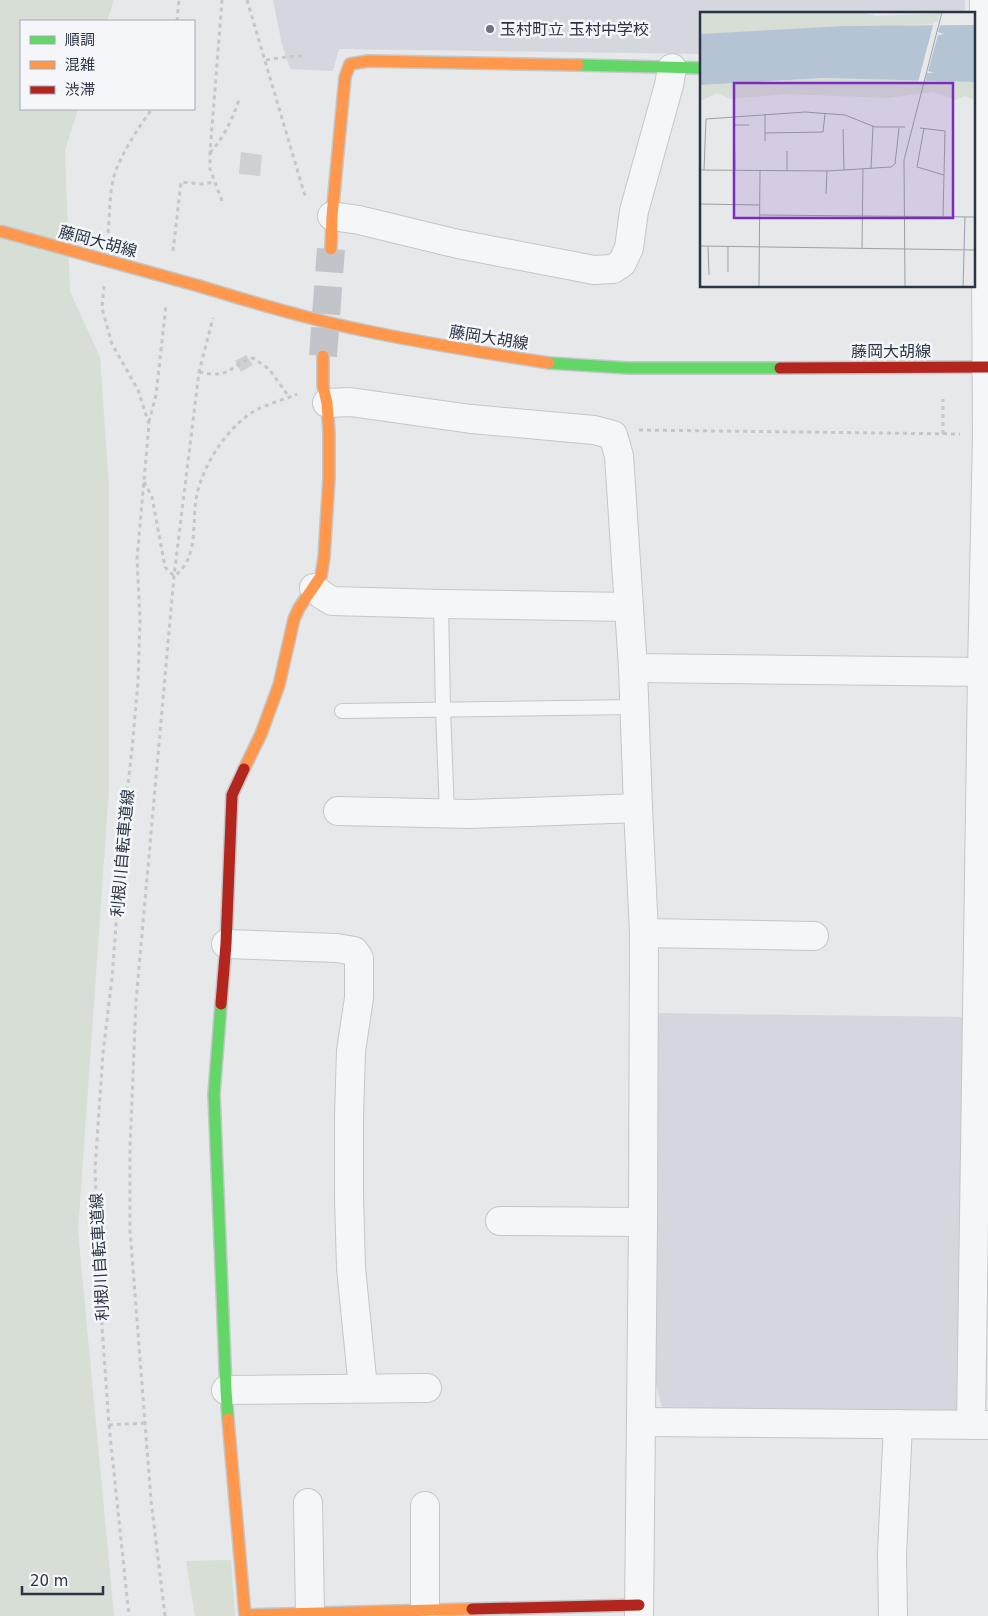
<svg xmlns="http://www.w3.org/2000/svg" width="988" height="1616" font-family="'DejaVu Sans','Noto Sans JP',sans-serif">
<rect width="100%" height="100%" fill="#e6e8ea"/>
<!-- built -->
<g fill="#d4d7dd">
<polygon points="273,0 965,0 965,14 702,14 702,54 339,49 333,71 290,69 282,45"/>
<polygon points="654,1013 968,1017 959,1417 663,1413 652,1368"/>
</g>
<!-- green -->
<g fill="#d6ded6">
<polygon points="0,0 114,0 107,21 21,21 21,109 78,109 65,150 70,292 100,357 109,488 109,789 78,1231 114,1616 0,1616"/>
<polygon points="231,1560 235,1616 195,1616 186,1561"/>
</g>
<!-- building -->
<g fill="#ced0d3">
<polygon points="241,152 262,155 260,176 239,174"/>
<polygon points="246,355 253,365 241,372 235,361"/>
</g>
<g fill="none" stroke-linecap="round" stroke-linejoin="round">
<!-- secondary-tunnel -->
<polyline stroke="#c1c4c9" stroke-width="28" stroke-dasharray="28 14" stroke-linecap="butt" points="323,356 331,249"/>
<defs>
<g id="lane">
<polyline points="441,604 443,710 447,813"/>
<polyline points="342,711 635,707"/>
</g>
<g id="street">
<polyline points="332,216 359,220 458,244 594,270 613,269 622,263 629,248 634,211 669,85 672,68"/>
<polyline points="327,403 350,402 471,419 594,430 613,435 619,456 633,668 638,808 644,933 643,1222 639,1616"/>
<polyline points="314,588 322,595 332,601 441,604 629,607"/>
<polyline points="633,668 988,672"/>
<polyline points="338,811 470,814 638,808"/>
<polyline points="644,933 814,936"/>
<polyline points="226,944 337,948 354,951 359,958 359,998 351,1051 349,1116 349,1198 351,1268 363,1388"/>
<polyline points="500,1221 643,1222"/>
<polyline points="226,1390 427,1388"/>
<polyline points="641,1422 988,1425"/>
<polyline points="971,1425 982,672 987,435 985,95 983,72 984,0"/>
<polyline points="308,1503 310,1613"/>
<polyline points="425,1506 425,1610"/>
<polyline points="893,1616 892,1554 898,1424"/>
</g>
<g id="fast">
<polyline points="578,65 702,68"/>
<polyline points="549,363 628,368 780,368"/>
<polyline points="221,1004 214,1094 226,1390 228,1419"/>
</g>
<g id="slow">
<polyline points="331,249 332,216 345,77 350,64 368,61 578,65"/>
<path d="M199,286C251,302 304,318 357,329C421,343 485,353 549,363"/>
<polyline points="244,769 261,734 279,685 294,619 299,608 321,576 324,558 329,478 329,433 327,403 323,386 323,356"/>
<polyline points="228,1419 245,1615 472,1609"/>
</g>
<g id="jam">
<polyline points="780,368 988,367"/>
<polyline points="221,1004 226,944 232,795 244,769"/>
<polyline points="472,1609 639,1605"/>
</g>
</defs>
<!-- lane casing -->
<use href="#lane" stroke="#c4c6c8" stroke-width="16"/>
<!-- street casing -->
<use href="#street" stroke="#c4c6c8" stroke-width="30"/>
<!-- fast casing -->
<use href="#fast" stroke="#c4c6c8" stroke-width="14"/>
<!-- slow casing -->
<use href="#slow" stroke="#c4c6c8" stroke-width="14"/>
<!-- jam casing -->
<use href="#jam" stroke="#c4c6c8" stroke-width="14"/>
<!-- path -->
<g stroke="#c5c6ca" stroke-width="3" stroke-dasharray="4 4" stroke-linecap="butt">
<polyline points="247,0 305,196"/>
<polyline points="177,21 179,0"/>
<polyline points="266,60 286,57 303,56"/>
<path d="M210,153C224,137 232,120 239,100"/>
<polyline points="222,201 210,169 210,153 222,0"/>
<path d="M108,233C110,213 109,189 116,170C125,148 138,128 152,109"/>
<polyline points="173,251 181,182 202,184 215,182"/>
<polyline points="104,286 102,308 112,344 138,390 149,424 137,559 140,619 138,682 132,749 124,819 112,978 103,1053 95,1169 100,1298 109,1425 129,1616"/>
<path d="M199,372C232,379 228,366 253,358L269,369L289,397"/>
<polyline points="149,422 156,395 166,305"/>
<polyline points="639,430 960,434"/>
<polyline points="943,434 943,399"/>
<path d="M144,482L152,497L165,567L174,576C200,559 191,521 197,494C204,465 223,434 248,415C262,405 281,401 297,394"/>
<polyline points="109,1425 145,1423"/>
<polyline points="165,1616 151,1500 130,1230 130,1148 136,1001 174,576 199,372 213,318"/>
</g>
<!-- lane -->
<use href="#lane" stroke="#f5f6f7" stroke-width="14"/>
<!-- street -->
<use href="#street" stroke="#f5f6f7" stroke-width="28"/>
<!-- fast -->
<use href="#fast" stroke="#63d668" stroke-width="11"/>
<!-- slow -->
<use href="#slow" stroke="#ff974d" stroke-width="11"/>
<!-- jam -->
<use href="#jam" stroke="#b3261e" stroke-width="11"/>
<defs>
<polyline id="slow-bridge" points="0,231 199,286"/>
</defs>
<!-- slow-bridge casing -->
<use href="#slow-bridge" stroke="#c2c5c8" stroke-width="14" stroke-linecap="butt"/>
<!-- slow-bridge -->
<use href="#slow-bridge" stroke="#ff974d" stroke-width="11"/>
</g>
<!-- markers -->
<circle fill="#6c737f" stroke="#f4f6f9" stroke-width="2" cx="490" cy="29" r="5"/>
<g text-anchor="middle" stroke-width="5" stroke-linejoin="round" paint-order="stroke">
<!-- poi labels -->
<g font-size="16" fill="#2b3445" stroke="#f4f6f9" text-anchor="start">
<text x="500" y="35">玉村町立 玉村中学校</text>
</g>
<!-- street labels -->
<g font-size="16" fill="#2b3445" stroke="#f4f6f9">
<text transform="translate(98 241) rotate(15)" y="6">藤岡大胡線</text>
<text transform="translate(489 337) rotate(9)" y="6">藤岡大胡線</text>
<text x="891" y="357">藤岡大胡線</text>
<text transform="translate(122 853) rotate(-85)" y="6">利根川自転車道線</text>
<text transform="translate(99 1257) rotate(-93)" y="6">利根川自転車道線</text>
</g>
</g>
<!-- overview -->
<g transform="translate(700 12)">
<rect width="275" height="275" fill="#e6e8ea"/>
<path d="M0,0H163L176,4L240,1L237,12L0,22ZM124,66L275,70V88L265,84L256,88L233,80L187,86L86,82L30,87L17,81L0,89V73Z" fill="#d6ded6"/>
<path d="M275,13V70L124,66L0,73V22L144,14Z" fill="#b4c4d5"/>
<path d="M234,10H241L238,20L244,22L238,23L228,59L234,61H227L225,70H218Z" fill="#e6e8ea"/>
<path fill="none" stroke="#9ba0a8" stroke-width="1" d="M65,102V129M34,113H49M220,116L245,119L243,205M224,116L217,155L244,163M143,117L144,158M65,121L123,120L125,102M171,157L173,114M0,158L127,159L191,155L195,152L199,116M4,158L6,107L34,105M35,158L34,105L105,100L145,103L175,115H205M87,159V139M126,182L127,159M0,192L60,193M60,203L275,205M0,234L275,238M8,234L9,263M28,235V260M162,236L163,157M59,275L60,158M205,275L204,148L242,0M263,275L265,205"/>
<path fill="#7b2cbf" fill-opacity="0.15" stroke="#7b2cbf" stroke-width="2.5" d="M34,71H253V206H34Z"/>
<rect width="275" height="275" fill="none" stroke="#2b3445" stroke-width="2.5"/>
</g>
<!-- legend -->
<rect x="20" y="20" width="175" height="90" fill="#f4f6f9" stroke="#a4a8b1"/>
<rect x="30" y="36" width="25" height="8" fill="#63d668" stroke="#a4a8b1"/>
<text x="65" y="45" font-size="15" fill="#2b3445">順調</text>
<rect x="30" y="61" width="25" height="8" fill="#ff974d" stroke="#a4a8b1"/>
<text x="65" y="70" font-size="15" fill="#2b3445">混雑</text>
<rect x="30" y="86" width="25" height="8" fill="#b3261e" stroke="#a4a8b1"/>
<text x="65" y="95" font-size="15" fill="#2b3445">渋滞</text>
<!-- scale -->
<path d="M22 1586v8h81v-8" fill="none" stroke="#2b3445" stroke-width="2.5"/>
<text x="30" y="1586" font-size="15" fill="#2b3445" stroke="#f4f6f9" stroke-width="4" paint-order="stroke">20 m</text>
</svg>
